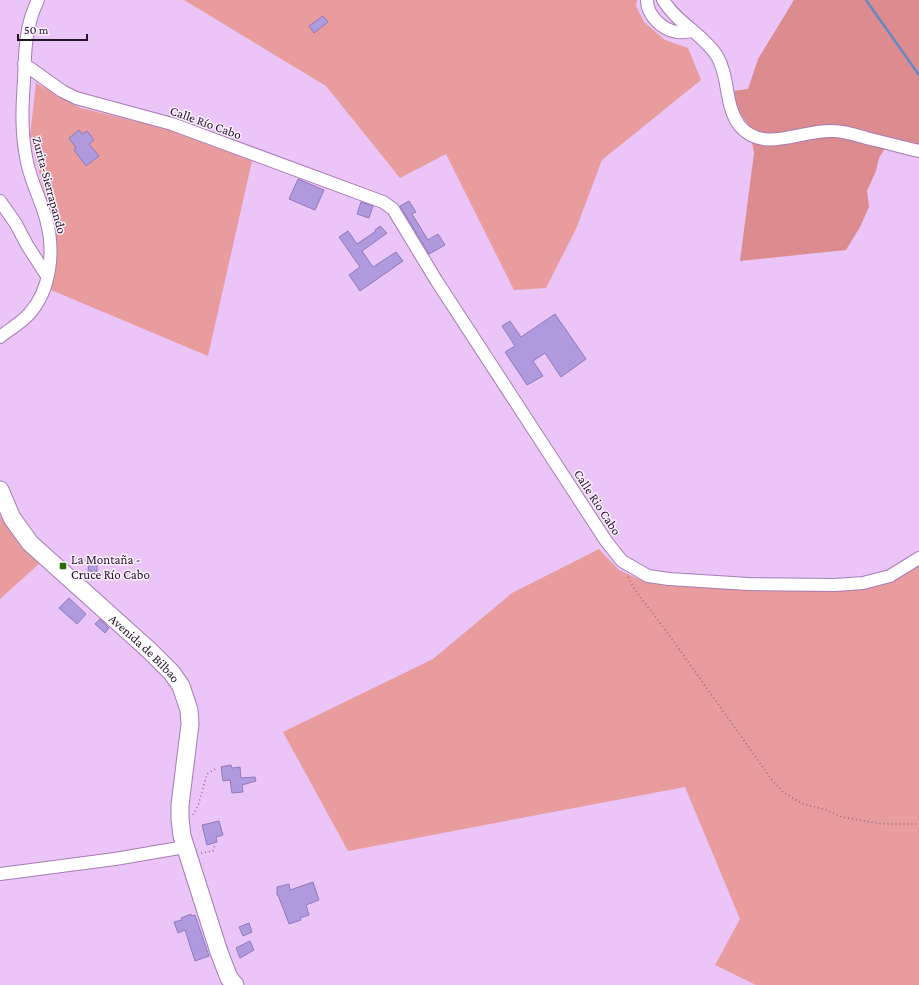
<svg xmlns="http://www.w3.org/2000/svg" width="919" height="985" font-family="'Crimson Pro',serif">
<rect width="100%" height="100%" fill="#ebc5f7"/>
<!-- green -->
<g fill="#e89c9e">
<polygon points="184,0 637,0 636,6 644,22 665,40 688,48 701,80 602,160 576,229 546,288 514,290 446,154 400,178 326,86"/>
<polygon points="36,83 81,108 167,129 252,161 208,356 51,290 57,260 55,233 30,136"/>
<polygon points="5,515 41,562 0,599 0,517"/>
<polygon points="599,549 619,570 645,582 669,586 766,589 864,589 919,563 919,985 756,985 715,965 740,919 685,787 348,851 283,732 433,659 512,593"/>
</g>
<!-- forest -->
<polygon fill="#dc8c8f" points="794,0 919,0 919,147 891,139 879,158 876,171 867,191 869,207 860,227 846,250 740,261 754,153 749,126 735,106 733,91 748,89 758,59"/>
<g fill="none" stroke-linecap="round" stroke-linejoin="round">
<!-- stream -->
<polyline stroke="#638ac4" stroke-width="2.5" points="866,0 919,75"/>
</g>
<!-- building -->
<g fill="#af9ade" stroke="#8f7abc">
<polygon points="323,16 328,22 314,33 309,26"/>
<polygon points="79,130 82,134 87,131 94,140 89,144 99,156 86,166 74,150 76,148 69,138"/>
<polygon points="298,179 324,190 315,210 289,199"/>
<polygon points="409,201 416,212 412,214 428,240 438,234 445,245 429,254 400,206"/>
<polygon points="361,202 373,206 369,218 357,214"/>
<polygon points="380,226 387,233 362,251 373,267 396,252 403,261 360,291 349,275 360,267 339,237 348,231 357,244 376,231 375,230"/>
<polygon points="555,314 586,359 561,377 545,353 533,361 543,376 527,385 505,352 515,346 502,326 510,321 521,337"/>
<polygon points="89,558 97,558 97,572 88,571"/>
<polygon points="69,598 86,614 77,624 59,608"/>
<polygon points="100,619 109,628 105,633 95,624"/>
<polygon points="231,765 232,768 240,767 241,778 255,777 256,781 242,785 243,792 232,793 230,780 223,781 221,767"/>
<polygon points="219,821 223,835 216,837 217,842 207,845 202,825"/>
<polygon points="313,882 319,900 306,905 309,915 300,918 301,920 289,924 278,895 277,895 277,887 289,884 290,890"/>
<polygon points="191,914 191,916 195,915 209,956 195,961 185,930 178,933 174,922 182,920 181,918"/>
<polygon points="249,923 252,932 243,936 239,927"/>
<polygon points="250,941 254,950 240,958 236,948"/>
</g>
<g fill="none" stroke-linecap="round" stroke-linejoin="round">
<defs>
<g id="minor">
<path d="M647,0C647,15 662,30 677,32C682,33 687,32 692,31"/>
<path d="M663,0C677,23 703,34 717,56C730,78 724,104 739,125C763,155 802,129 833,131C844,131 856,135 866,138C884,142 901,147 919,151"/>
<polyline points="24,64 62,91 76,98 172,124 383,202 393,209 436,280 606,541 622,561 648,576 669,579 748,584 835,585 863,583 890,576 919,558"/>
<polyline points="0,201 16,224 27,245 47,276"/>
<path d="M0,337C10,329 21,323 29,314C51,290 55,250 46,219C41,200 31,182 27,162C21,134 22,108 24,80C25,52 25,26 38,0"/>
<polyline points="0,874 115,859 185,847"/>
</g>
<g id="highway">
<path id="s1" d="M0,490L12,518L30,543L149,650L172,673L181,686L189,710L190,724L180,805V819L182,836L219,952L229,978L235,985"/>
</g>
</defs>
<!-- minor casing -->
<use href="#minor" stroke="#a77bb5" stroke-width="14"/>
<!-- highway casing -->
<use href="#highway" stroke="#a77bb5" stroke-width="19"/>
<!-- path -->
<g stroke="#856a8e" stroke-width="1.5" stroke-dasharray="1 3" stroke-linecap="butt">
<polyline points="628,577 635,590 672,639 772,780 783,792 803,804 824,809 842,817 882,824 919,824"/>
<polyline points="193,815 198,806 207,774 217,768"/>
<polyline points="201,853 213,851 215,845"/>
</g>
<!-- minor -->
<use href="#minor" stroke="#fff" stroke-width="12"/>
<!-- highway -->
<use href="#highway" stroke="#fff" stroke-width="17"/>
</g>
<!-- markers -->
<rect fill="#2a6b00" stroke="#fbf2fe" stroke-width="1.5" x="59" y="562" width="8" height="8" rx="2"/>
<g text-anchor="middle" stroke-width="3" stroke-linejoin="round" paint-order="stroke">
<!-- street labels -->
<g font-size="13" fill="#25132a" stroke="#fbf2fe">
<text transform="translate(206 122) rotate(20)" y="5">Calle Río Cabo</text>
<text transform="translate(50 185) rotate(75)" y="5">Zurita-Sierrapando</text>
<text transform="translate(598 502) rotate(57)" y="5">Calle Rio Cabo</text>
<text dy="5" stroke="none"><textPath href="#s1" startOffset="217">Avenida de Bilbao</textPath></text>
</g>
<!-- poi labels -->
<g font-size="13" fill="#25132a" stroke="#fbf2fe" text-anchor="start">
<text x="71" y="564">La Montaña -<tspan x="71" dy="15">Cruce Río Cabo</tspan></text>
</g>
</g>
<!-- scale -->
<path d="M18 34v6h69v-6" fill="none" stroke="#25132a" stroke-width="2"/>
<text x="24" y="34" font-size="12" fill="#25132a" stroke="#fbf2fe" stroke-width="3" paint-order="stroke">50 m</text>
</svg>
